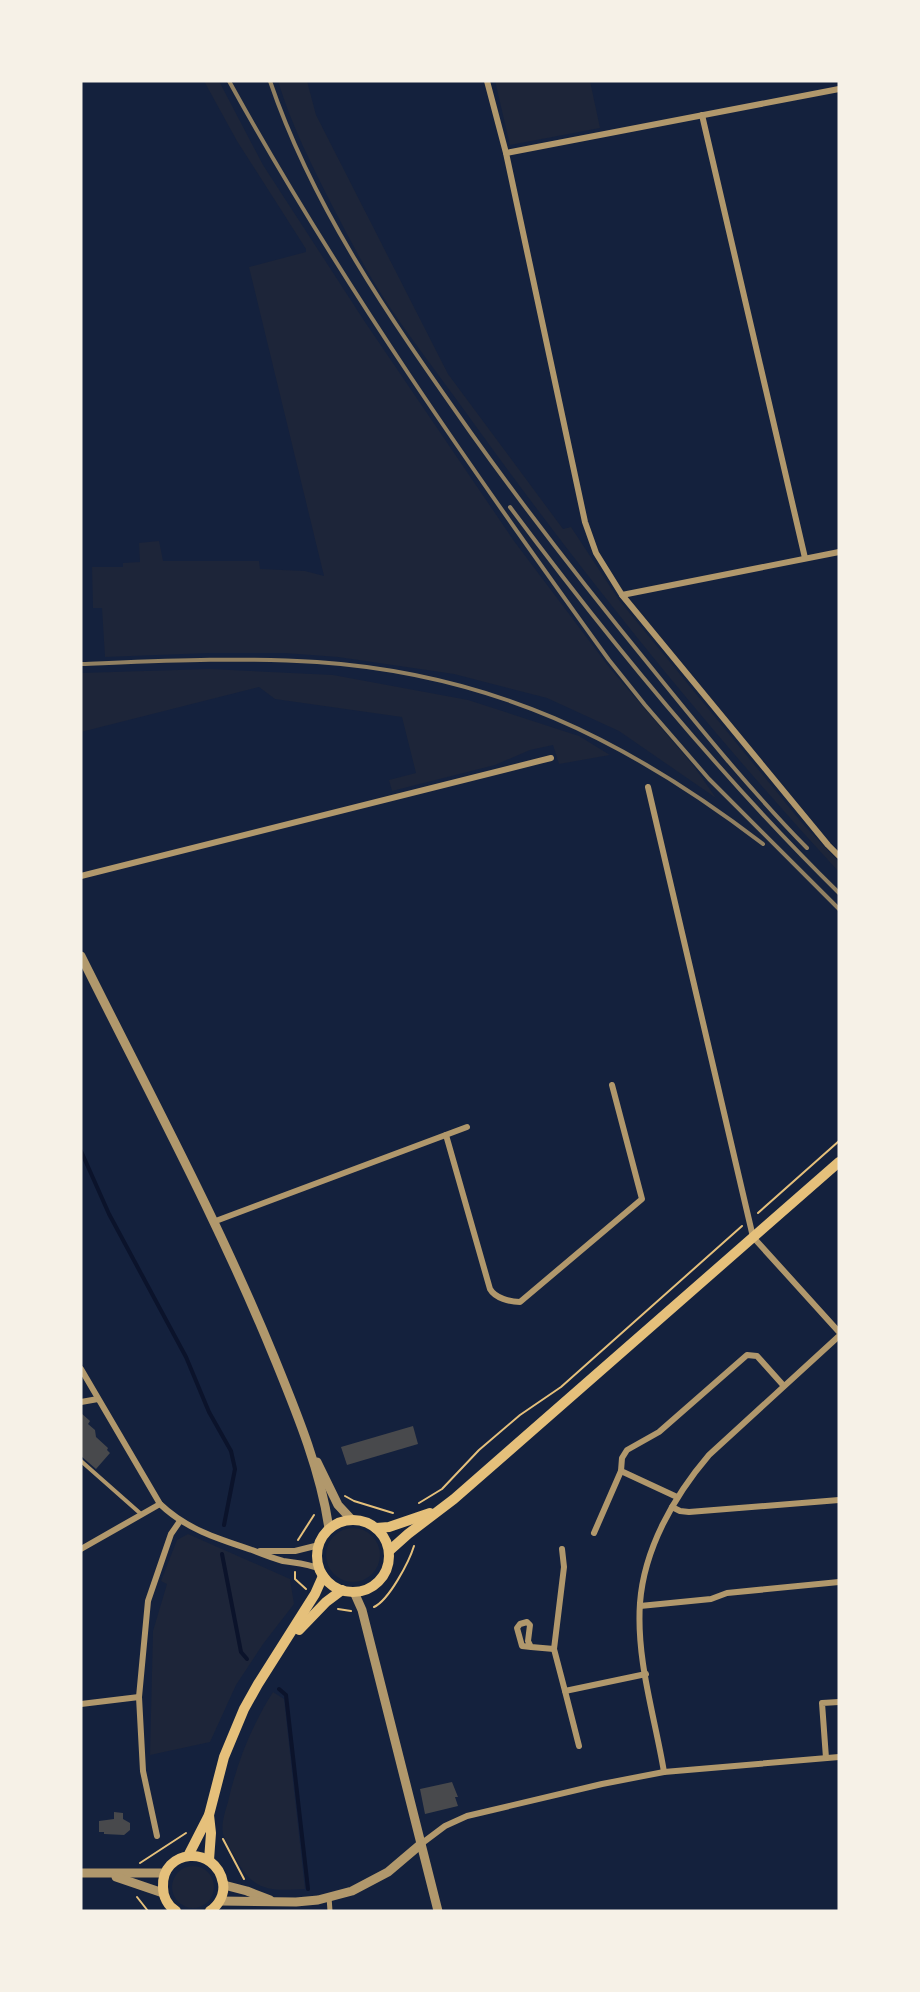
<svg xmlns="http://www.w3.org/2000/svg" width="920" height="1992" font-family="'PT Sans',sans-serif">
<rect width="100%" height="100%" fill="#14213d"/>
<!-- green -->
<g fill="#1d2539">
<polygon points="204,81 219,81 263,165 365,322 514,541 609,667 693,765 716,798 619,731 547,698 454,674 338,657 284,653 209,653 105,657 102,608 93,608 92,567 123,567 123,563 140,562 139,543 159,541 163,561 259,561 260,569 305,571 324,576 249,267 306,252 306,249 237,141"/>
<path d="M278,81H307L316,115L448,374L563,529L571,527L619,600L803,824L839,862V872C711,733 591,585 480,432C451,391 419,350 391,309C370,278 352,244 335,211C313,168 292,127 278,81Z"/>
<polygon points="495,81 590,81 600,128 510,145"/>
<polygon points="210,669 333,675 468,700 579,736 610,755 559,764 553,745 530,750 495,765 392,791 389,780 416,773 402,717 275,699 259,687 81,732 81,673"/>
<circle cx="353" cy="1555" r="27"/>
<polygon points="188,1534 290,1579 294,1604 263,1644 236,1685 210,1742 150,1755 153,1631 167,1584 161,1581 177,1540"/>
<path d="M273,1692L284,1699L305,1889C270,1891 254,1892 236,1859C232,1851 225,1842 223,1834C221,1824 225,1812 228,1802C237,1762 251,1727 273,1692Z"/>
<circle cx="193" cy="1887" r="21"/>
</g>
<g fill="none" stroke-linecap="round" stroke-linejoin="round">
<!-- stream -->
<g stroke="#0b132b" stroke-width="4">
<polyline points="81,1151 109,1214 186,1357 209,1412 231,1451 235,1469 224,1525"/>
<polyline points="222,1554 241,1652 247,1659"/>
<polyline points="279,1689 286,1695 308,1889"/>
</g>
</g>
<!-- building -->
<g fill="#48494c">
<polygon points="81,1413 90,1421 88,1424 95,1430 96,1437 108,1448 107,1450 110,1453 96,1469 81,1456"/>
<polygon points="413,1426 418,1444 347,1465 341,1447"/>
<polygon points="452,1782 458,1797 455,1797 458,1806 425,1814 420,1789"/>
<polygon points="114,1812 123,1813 123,1819 130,1823 130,1830 124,1835 104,1834 104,1832 99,1832 99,1821 114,1819"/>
</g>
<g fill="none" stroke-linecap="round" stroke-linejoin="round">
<!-- path -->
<g stroke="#e5c07b" stroke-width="2">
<polyline points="758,1213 839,1141"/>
<polyline points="345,1496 354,1501 393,1513"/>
<polyline points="419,1503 442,1489 479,1450 520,1415 561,1387 742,1226"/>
<polyline points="298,1540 314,1515"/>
<polyline points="295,1572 295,1579 306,1589"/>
<path d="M374,1607C389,1600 409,1562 414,1546"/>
<polyline points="338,1609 351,1611"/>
<polyline points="223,1839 244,1879"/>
<polyline points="140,1863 186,1833"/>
<polyline points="137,1897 148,1911"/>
</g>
<!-- service -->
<polyline stroke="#b1986c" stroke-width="4" points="81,1461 141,1514"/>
<!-- pedestrian -->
<polyline stroke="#b1986c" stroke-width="5" points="329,1897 330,1911"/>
<!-- minor -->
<g stroke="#b1986c" stroke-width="6">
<polyline points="487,81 506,153 585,522 596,553 622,595 828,845 839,856"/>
<polyline points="702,115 805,558"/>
<polyline points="506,153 839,89"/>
<polyline points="622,595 839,552"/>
<polyline points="648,787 753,1237 839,1332"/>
<polyline points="81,876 551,758"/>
<path d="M446,1135L490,1289C495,1298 510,1302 520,1302L642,1199L612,1085"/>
<polyline points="213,1222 467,1127"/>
<path d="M81,1369L160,1504C186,1529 218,1539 252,1550C262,1554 272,1558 283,1561C296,1563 307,1563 320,1569"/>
<polyline points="81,1402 98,1399"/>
<polyline points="677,1497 621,1471 622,1458 627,1450 659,1432 747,1355 757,1356 783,1385"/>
<polyline points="672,1507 680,1511 689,1512 839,1500"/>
<polyline points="594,1533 621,1471"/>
<polyline points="81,1549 160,1504"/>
<polyline points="562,1549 564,1567 554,1649 565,1691 646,1674"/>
<polyline points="260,1551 295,1551 319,1545"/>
<polyline points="640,1606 711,1599 727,1593 839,1582"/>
<polyline points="531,1647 522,1646 517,1628 520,1624 527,1622 530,1625 528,1641 531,1647 554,1649"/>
<polyline points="565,1691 579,1746"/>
<polyline points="81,1704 139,1697"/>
<polyline points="826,1758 822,1703 839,1702"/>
<path d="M664,1772C655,1717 636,1660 640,1603C644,1549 674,1496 709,1455L839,1336"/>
<polyline points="157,1836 143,1771 139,1697 148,1601 171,1534 180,1521"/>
<polyline points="421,1844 445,1826 467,1816 602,1784 664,1772 839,1757"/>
</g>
<!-- tertiary -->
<g stroke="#b1986c" stroke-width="9">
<path d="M81,956C147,1089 218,1220 274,1357C296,1411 321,1471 329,1529"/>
<polyline points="317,1462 338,1505 352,1520"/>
<polyline points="354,1592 362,1610 438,1911"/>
<polyline points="81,1873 165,1873"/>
<polyline points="116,1877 163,1893"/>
<polyline points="224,1885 247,1891 270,1900"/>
<polyline points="220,1901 296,1902 318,1900 352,1891 388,1872 421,1844"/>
</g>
<!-- secondary -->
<g stroke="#e5c07b" stroke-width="10">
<circle cx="353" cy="1556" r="36"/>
<polyline points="376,1528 389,1527 430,1513"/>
<polyline points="389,1551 408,1534 454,1499 839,1162"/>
<polyline points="299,1630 326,1602 342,1590"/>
<polyline points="188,1856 209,1815 224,1757 244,1709 258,1684 315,1594 323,1576"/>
<polyline points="209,1860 211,1833 209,1815"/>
<path d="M176,1911C168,1906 163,1897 163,1887C161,1849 216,1844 223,1883C225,1894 219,1905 210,1911"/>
</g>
<!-- rail -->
<g stroke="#918062" stroke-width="4">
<path d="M229,81C341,284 474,473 609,660L645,705L709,779L839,909"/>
<path d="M270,81C314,211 393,322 471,433C528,513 588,590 650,666C700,728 751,791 807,848"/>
<path d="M510,507C611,643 718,774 839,893"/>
<path d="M81,664C159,661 239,657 317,662C492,674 626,739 763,844"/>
</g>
</g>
<!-- border -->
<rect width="920" height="1992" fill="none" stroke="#f6f1e7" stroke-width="165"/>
</svg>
